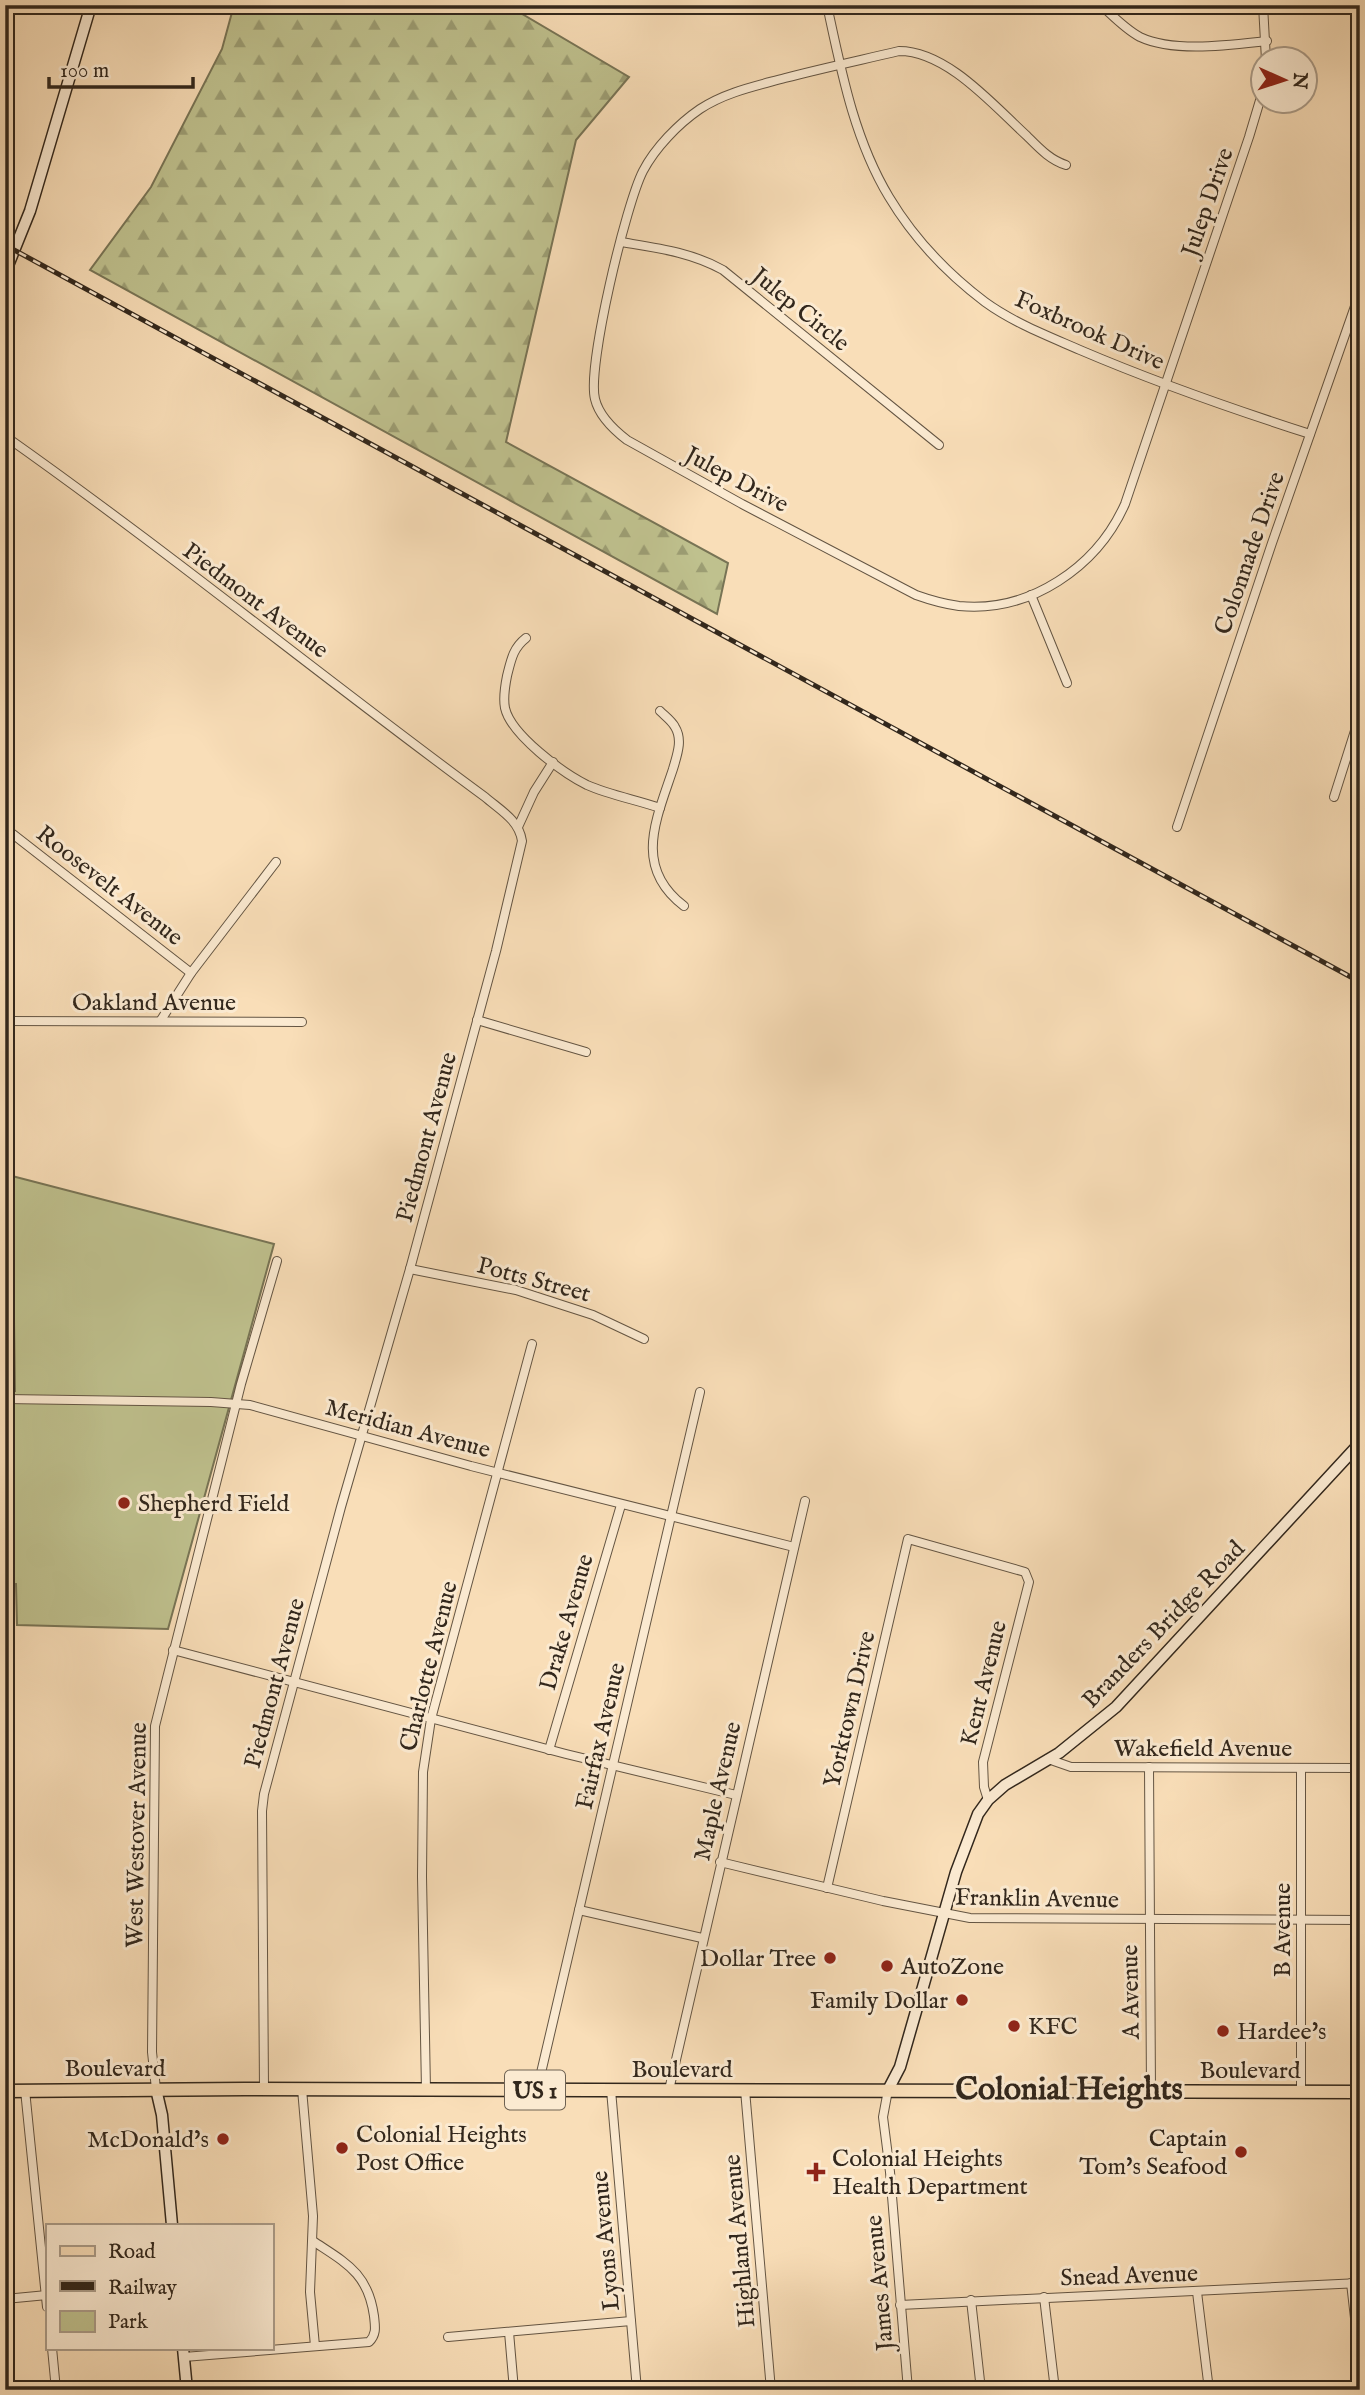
<svg xmlns="http://www.w3.org/2000/svg" width="1365" height="2395" font-family="'IM FELL English',serif">
<defs>
<pattern id="forest-firs" width="22" height="20" patternUnits="userSpaceOnUse" patternTransform="scale(1.75)"><rect width="22" height="20" fill="#bfc18e"/><path d="M5 1l3.5 6h-7zM16 11l3.5 6h-7z" fill="#9c9d73"/></pattern>
</defs>
<rect width="100%" height="100%" fill="#f9deb8"/>
<filter id="stains"><feTurbulence type="fractalNoise" baseFrequency=".00286" numOctaves="4"/><feColorMatrix values="0 0 0 0 .2 0 0 0 0 .09 0 0 0 0 .02 0 0 0 .5 -.17"/></filter>
<radialGradient id="worn" r=".72"><stop offset=".6" stop-color="#630" stop-opacity="0"/><stop offset="1" stop-color="#630" stop-opacity=".3"/></radialGradient>
<!-- forest -->
<polygon fill="url(#forest-firs)" stroke="#787455" stroke-width="2" points="234,5 507,5 629,77 576,140 506,442 728,563 717,614 90,270 151,187 222,49"/>
<!-- green -->
<polygon fill="#bfc18e" stroke="#787455" stroke-width="2" points="12,1176 274,1244 168,1629 17,1625 16,1584 5,1584 5,1392 15,1391"/>
<g fill="none" stroke-linecap="round" stroke-linejoin="round">
<defs>
<g id="street">
<path d="M827,5C841,70 854,139 889,197C913,237 948,274 985,302C1014,323 1048,336 1080,350C1155,382 1232,409 1310,434"/>
<path d="M1101,5C1113,16 1125,29 1140,37C1174,53 1230,45 1267,41"/>
<polyline points="1263,5 1266,60"/>
<path d="M1066,165C1050,160 1039,148 1027,136C993,105 947,51 899,51C861,60 823,68 785,78C756,86 726,92 700,109C678,124 655,148 643,171C626,204 587,366 595,399C599,416 614,430 627,440L742,504L916,595C930,600 944,604 959,606C1030,613 1097,567 1125,504L1249,137L1264,87"/>
<path d="M621,242C657,248 691,252 723,270L939,445"/>
<path d="M5,436C168,551 323,678 485,797C500,810 519,820 522,841L496,951L410,1269L341,1507L264,1794L262,1811L264,2089"/>
<polyline points="1031,595 1067,683"/>
<path d="M526,638C513,648 511,660 507,676C505,686 503,698 505,708C511,735 563,773 587,785C610,795 637,800 660,808"/>
<path d="M660,711C665,716 672,721 675,727C683,740 677,755 673,769C656,820 633,867 684,906"/>
<polyline points="1334,797 1360,715"/>
<polyline points="518,827 534,792 553,762"/>
<polyline points="1177,827 1272,543 1360,292"/>
<polyline points="5,828 191,973"/>
<polyline points="161,1020 191,973 276,862"/>
<polyline points="477,1020 586,1052"/>
<polyline points="5,1021 302,1022"/>
<polyline points="410,1269 516,1290 593,1315 644,1339"/>
<polyline points="5,1399 211,1402 250,1405 471,1466 794,1547"/>
<polyline points="173,1650 566,1754 736,1795"/>
<polyline points="549,1750 621,1505"/>
<polyline points="1048,1759 1071,1767 1082,1767 1360,1768"/>
<polyline points="1149,1767 1151,2091"/>
<polyline points="720,1862 883,1901 970,1918 1360,1920"/>
<polyline points="827,1888 908,1539 1025,1572 1029,1582 983,1762 984,1787 988,1800"/>
<polyline points="579,1910 702,1938"/>
<polyline points="156,2089 152,2052 155,1726 241,1384 277,1261"/>
<polyline points="302,2089 313,2216 310,2292 315,2346"/>
<polyline points="25,2090 47,2307"/>
<polyline points="426,2090 422,1877 423,1772 431,1719 532,1344"/>
<polyline points="537,2090 700,1392"/>
<polyline points="611,2090 637,2390"/>
<polyline points="669,2090 805,1501"/>
<polyline points="745,2090 771,2390"/>
<polyline points="888,2090 883,2117 890,2172 908,2390"/>
<polyline points="1301,2092 1301,1768"/>
<polyline points="1351,2283 1360,2362"/>
<polyline points="1197,2292 1209,2390"/>
<polyline points="1044,2297 1055,2390"/>
<polyline points="5,2299 47,2295"/>
<polyline points="971,2300 981,2390"/>
<polyline points="900,2305 1360,2283"/>
<polyline points="509,2332 514,2390"/>
<polyline points="448,2337 631,2321"/>
<polyline points="52,2348 56,2390"/>
<path d="M184,2357L369,2342C377,2334 375,2326 374,2316C368,2273 346,2263 313,2241"/>
</g>
<g id="secondary">
<polyline points="5,273 30,211 91,5"/>
<polyline points="156,2089 162,2115 172,2225"/>
<polyline points="888,2090 900,2067 956,1872 978,1814 988,1800 1005,1785 1059,1753 1116,1707 1360,1443"/>
<polyline points="183,2348 187,2390"/>
</g>
<polyline id="primary" points="5,2091 244,2089 1360,2092"/>
</defs>
<!-- street casing -->
<use href="#street" stroke="#645543" stroke-width="10"/>
<!-- secondary casing -->
<use href="#secondary" stroke="#32271c" stroke-width="13"/>
<!-- primary casing -->
<use href="#primary" stroke="#32271c" stroke-width="15"/>
<!-- street -->
<use href="#street" stroke="#fbead1" stroke-width="8"/>
<!-- secondary -->
<use href="#secondary" stroke="#fbead1" stroke-width="10"/>
<!-- primary -->
<use href="#primary" stroke="#f9deb8" stroke-width="12"/>
<defs>
<polyline id="rail" points="5,245 1360,982"/>
</defs>
<!-- rail casing -->
<use href="#rail" stroke="#32271c" stroke-width="5"/>
<!-- rail -->
<use href="#rail" stroke="#fbead1" stroke-width="2.5" stroke-dasharray="8" stroke-linecap="butt"/>
</g>
<!-- markers -->
<g fill="#8f2418" stroke="#fbead1" stroke-width="2.5">
<circle cx="124" cy="1503" r="7"/>
<circle cx="830" cy="1958" r="7"/>
<circle cx="887" cy="1966" r="7"/>
<circle cx="962" cy="2000" r="7"/>
<circle cx="1014" cy="2026" r="7"/>
<circle cx="1223" cy="2031" r="7"/>
<circle cx="223" cy="2139" r="7"/>
<circle cx="342" cy="2148" r="7"/>
<circle cx="1241" cy="2152" r="7"/>
<path d="M812.5 2161.5h7v7h7v7h-7v7h-7v-7h-7v-7h7z"/>
</g>
<g text-anchor="middle" stroke-width="6" stroke-linejoin="round" paint-order="stroke">
<!-- shield labels -->
<rect fill="#fbead1" stroke="#6e6252" stroke-width="2" x="505" y="2070.5" width="60" height="39" rx="5"/>
<g font-size="23" font-weight="bold" fill="#32271c">
<text x="535" y="2098">US 1</text>
</g>
<!-- street labels -->
<g font-size="24" fill="#32271c" stroke="#fbead1">
<text transform="translate(1207 202) rotate(-71)" y="8">Julep Drive</text>
<text transform="translate(801 309) rotate(39)" y="8">Julep Circle</text>
<text transform="translate(1090 330) rotate(24)" y="8">Foxbrook Drive</text>
<text transform="translate(737 479) rotate(28)" y="8">Julep Drive</text>
<text transform="translate(1249 553) rotate(-71)" y="8">Colonnade Drive</text>
<text transform="translate(256 600) rotate(37)" y="8">Piedmont Avenue</text>
<text transform="translate(110 885) rotate(38)" y="8">Roosevelt Avenue</text>
<text x="154" y="1010">Oakland Avenue</text>
<text transform="translate(426 1137) rotate(-75)" y="8">Piedmont Avenue</text>
<text transform="translate(534 1279) rotate(15)" y="8">Potts Street</text>
<text transform="translate(408 1428) rotate(15)" y="8">Meridian Avenue</text>
<text transform="translate(566 1622) rotate(-74)" y="8">Drake Avenue</text>
<text transform="translate(1163 1624) rotate(-46)" y="8">Branders Bridge Road</text>
<text transform="translate(428 1666) rotate(-76)" y="8">Charlotte Avenue</text>
<text transform="translate(274 1683) rotate(-75)" y="8">Piedmont Avenue</text>
<text transform="translate(983 1683) rotate(-76)" y="8">Kent Avenue</text>
<text transform="translate(849 1709) rotate(-77)" y="8">Yorktown Drive</text>
<text transform="translate(600 1736) rotate(-77)" y="8">Fairfax Avenue</text>
<text x="1203" y="1756">Wakefield Avenue</text>
<text transform="translate(717 1791) rotate(-77)" y="8">Maple Avenue</text>
<text transform="translate(136 1835) rotate(-89)" y="8">West Westover Avenue</text>
<text transform="translate(1037 1898) rotate(1)" y="8">Franklin Avenue</text>
<text transform="translate(1282 1930) rotate(-90)" y="8">B Avenue</text>
<text transform="translate(1130 1992) rotate(-91)" y="8">A Avenue</text>
<text x="115" y="2076">Boulevard</text>
<text x="682" y="2077">Boulevard</text>
<text x="1250" y="2078">Boulevard</text>
<text transform="translate(605 2241) rotate(-95)" y="8">Lyons Avenue</text>
<text transform="translate(739 2241) rotate(-95)" y="8">Highland Avenue</text>
<text transform="translate(1129 2275) rotate(-2)" y="8">Snead Avenue</text>
<text transform="translate(879 2283) rotate(-95)" y="8">James Avenue</text>
</g>
<!-- poi labels -->
<g font-size="24" fill="#32271c" stroke="#fbead1" text-anchor="start">
<text x="138" y="1511">Shepherd Field</text>
<text x="816" y="1966" text-anchor="end">Dollar Tree</text>
<text x="901" y="1974">AutoZone</text>
<text x="948" y="2008" text-anchor="end">Family Dollar</text>
<text x="1028" y="2034">KFC</text>
<text x="1237" y="2039">Hardee's</text>
<text x="356" y="2142">Colonial Heights<tspan x="356" dy="28">Post Office</tspan></text>
<text x="1227" y="2146" text-anchor="end">Captain<tspan x="1227" dy="28">Tom's Seafood</tspan></text>
<text x="209" y="2147" text-anchor="end">McDonald's</text>
<text x="832" y="2166">Colonial Heights<tspan x="832" dy="28">Health Department</tspan></text>
</g>
<!-- district labels -->
<g font-size="32" font-weight="bold" fill="#32271c" stroke="#fbead1">
<text x="1069" y="2099">Colonial Heights</text>
</g>
</g>
<!-- margin -->
<rect width="1365" height="2395" fill="none" stroke="#f9deb8" stroke-width="28"/>
<rect x="7" y="7" width="1351" height="2381" fill="none" stroke="#32271c" stroke-width="3.5"/>
<rect x="14" y="14" width="1337" height="2367" fill="none" stroke="#32271c" stroke-width="2"/>
<!-- legend -->
<rect x="46" y="2224" width="228" height="126" fill="#fbead1" stroke="#ab9c89" stroke-width="2"/>
<rect x="60" y="2246" width="35" height="10" fill="#f9deb8" stroke="#ab9c89" stroke-width="2"/>
<text x="108" y="2258" font-size="21" fill="#32271c">Road</text>
<rect x="60" y="2281" width="35" height="10" fill="#32271c" stroke="#ab9c89" stroke-width="2"/>
<text x="108" y="2294" font-size="21" fill="#32271c">Railway</text>
<rect x="60" y="2311" width="35" height="21" fill="#bfc18e" stroke="#ab9c89" stroke-width="2"/>
<text x="108" y="2328" font-size="21" fill="#32271c">Park</text>
<!-- north arrow -->
<g transform="translate(1284 80) rotate(93)"><circle r="33" fill="#fbead1" stroke="#ab9c89" stroke-width="2"/>
<path d="M0-5L12 26L0 18L-12 26Z" fill="#8f2418"/>
<text y="-10" font-size="19" font-weight="bold" text-anchor="middle" fill="#32271c">N</text>
</g>
<!-- scale -->
<path d="M49 77v10h144v-10" fill="none" stroke="#32271c" stroke-width="3.5"/>
<text x="60" y="77" font-size="21" fill="#32271c" stroke="#fbead1" stroke-width="5" paint-order="stroke">100 m</text>
<rect width="100%" height="100%" filter="url(#stains)"/>
<rect width="100%" height="100%" fill="url(#worn)"/>
</svg>
